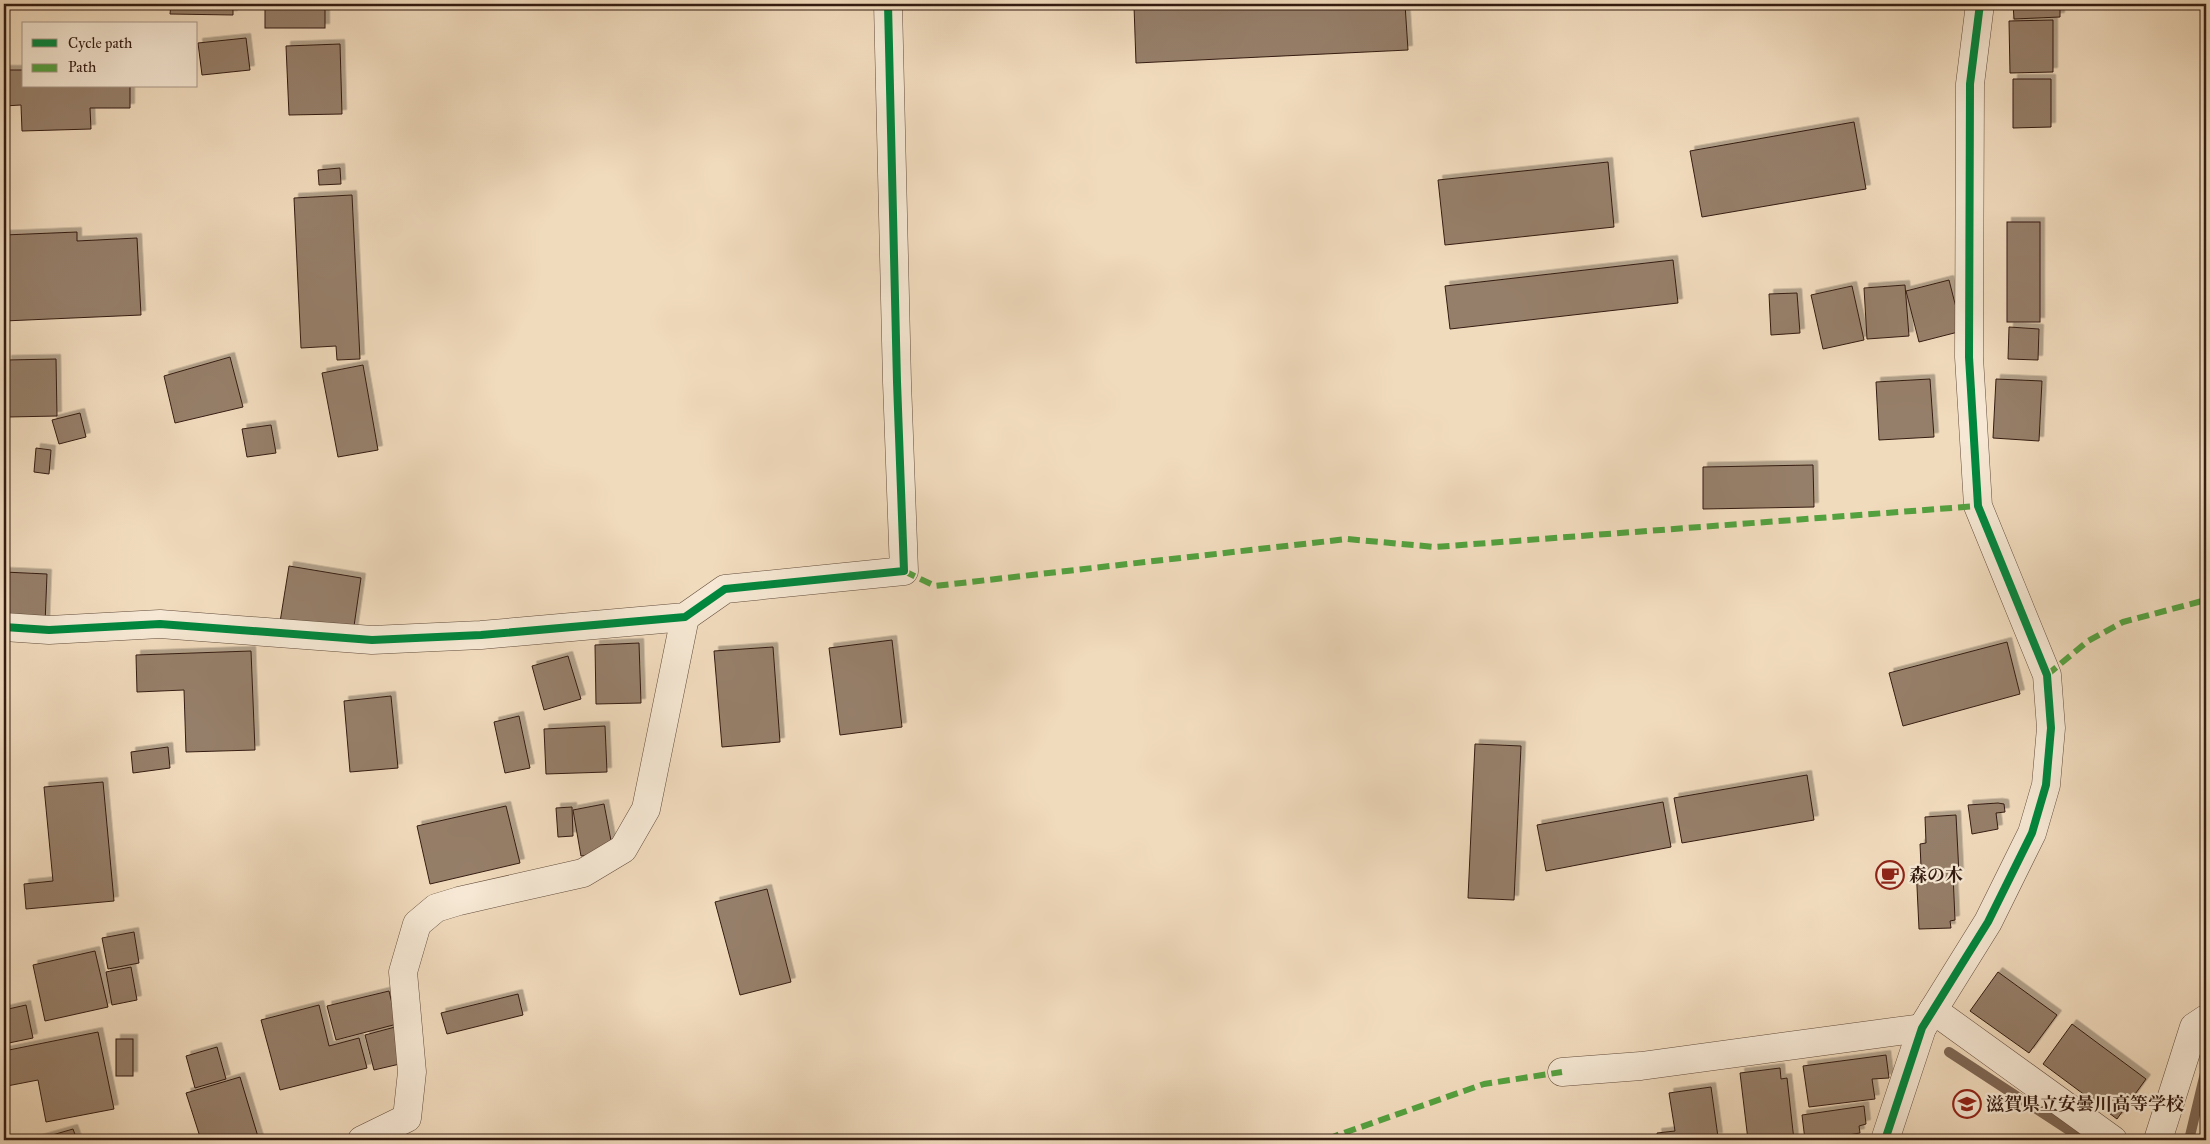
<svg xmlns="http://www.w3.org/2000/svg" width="2210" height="1144" font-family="'IM FELL Great Primer','Noto Serif JP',serif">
<defs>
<filter id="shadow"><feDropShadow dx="4.5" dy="-4.5" stdDeviation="0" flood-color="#0004"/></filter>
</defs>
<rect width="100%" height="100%" fill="#f1dbbd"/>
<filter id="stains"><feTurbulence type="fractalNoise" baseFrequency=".004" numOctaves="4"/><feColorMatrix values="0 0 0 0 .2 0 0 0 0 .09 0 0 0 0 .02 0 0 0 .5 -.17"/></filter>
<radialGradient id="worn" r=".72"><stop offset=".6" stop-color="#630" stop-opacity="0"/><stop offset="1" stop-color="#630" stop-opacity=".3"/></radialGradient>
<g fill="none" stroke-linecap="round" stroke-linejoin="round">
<!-- stream -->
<g stroke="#7f6855" stroke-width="10">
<polyline points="1949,1052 2084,1140"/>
<polyline points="2189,1140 2206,1069"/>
</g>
</g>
<!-- building -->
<g fill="#967f6a" stroke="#341c11" filter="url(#shadow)">
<polygon points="171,4 233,4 233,15 170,14"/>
<rect x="265" y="4" width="60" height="24"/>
<polygon points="1187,4 1405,4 1408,50 1136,63 1134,6"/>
<polygon points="2013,4 2060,4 2060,17 2014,19"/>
<polygon points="2053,20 2053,72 2010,73 2009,21"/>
<polygon points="246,38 250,70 202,75 198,43"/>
<polygon points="340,44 342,114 289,115 286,46"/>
<polygon points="4,70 24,70 24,86 130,86 130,108 90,108 91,129 22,131 21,105 4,106"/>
<polygon points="2013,79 2051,79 2051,127 2013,128"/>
<polygon points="1854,122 1866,189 1702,217 1690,151"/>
<polygon points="1608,162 1614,227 1445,245 1438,180"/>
<polygon points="340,168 341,184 319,185 318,170"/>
<polygon points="352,195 360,359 337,360 336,346 301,348 294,198"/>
<rect x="2007" y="222" width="33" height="100"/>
<polygon points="77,232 77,241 137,238 141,315 4,321 4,235"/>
<polygon points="1673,260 1678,303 1450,329 1445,286"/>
<polygon points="1949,280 1962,331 1919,342 1906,291"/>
<polygon points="1905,285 1909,336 1867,339 1864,288"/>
<polygon points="1852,286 1864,340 1823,349 1811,295"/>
<polygon points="1797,293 1800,333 1771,335 1769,294"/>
<polygon points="2009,327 2039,329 2038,360 2008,359"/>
<polygon points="230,357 243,407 175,423 164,376"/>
<polygon points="56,359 57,416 8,417 7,360"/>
<polygon points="363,365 378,450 338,457 322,373"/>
<polygon points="1930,379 1934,437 1879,440 1876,382"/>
<polygon points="1996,379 2042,381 2039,441 1993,438"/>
<polygon points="80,413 86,437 59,444 52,420"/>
<polygon points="271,425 276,453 247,457 242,429"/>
<polygon points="36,448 51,450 49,474 34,472"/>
<polygon points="1813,465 1814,507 1703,509 1703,467"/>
<polygon points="289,566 361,578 353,633 280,622"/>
<polygon points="4,572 47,574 45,624 4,623"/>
<polygon points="892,640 902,727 840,735 829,648"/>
<polygon points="2007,642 2020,694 1903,726 1889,673"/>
<polygon points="639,643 641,703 596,704 595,645"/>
<polygon points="773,647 780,742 722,747 714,651"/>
<polygon points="251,651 255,750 186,752 184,690 137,692 136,655"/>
<polygon points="568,656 581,699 544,710 532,666"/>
<polygon points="391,696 398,768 350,772 344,701"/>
<polygon points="519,716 530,768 505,773 494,722"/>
<polygon points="605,726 607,772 546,774 544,729"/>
<polygon points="1475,744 1521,746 1514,900 1468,898"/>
<polygon points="168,747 170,768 133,773 131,752"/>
<polygon points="1807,775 1814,820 1682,843 1674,798"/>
<polygon points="103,782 114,901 26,909 24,884 53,881 44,787"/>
<polygon points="1663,802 1671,847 1546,871 1537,825"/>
<polygon points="1998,803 2004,804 2005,812 1996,813 1998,829 1972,834 1968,805"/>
<polygon points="604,804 613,851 581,856 573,810"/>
<polygon points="506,806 520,863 430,884 417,826"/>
<polygon points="572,807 573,836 558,837 556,808"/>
<polygon points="1956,815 1959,874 1953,874 1955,920 1950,921 1951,928 1919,929 1916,866 1921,866 1920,844 1926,843 1925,817"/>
<polygon points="767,889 791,982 740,995 715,902"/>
<polygon points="134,932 139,963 108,969 102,938"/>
<polygon points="95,951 108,1007 45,1021 33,965"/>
<polygon points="131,967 137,1000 112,1005 106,972"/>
<polygon points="1998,972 2057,1015 2029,1053 1970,1011"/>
<polygon points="389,991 397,1024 336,1040 327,1006"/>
<polygon points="518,994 523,1015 447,1034 441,1013"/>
<polygon points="26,1005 33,1038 4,1044 4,1010"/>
<polygon points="319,1005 329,1046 359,1038 367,1068 280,1090 261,1020"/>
<polygon points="2072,1024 2146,1079 2117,1119 2043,1064"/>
<polygon points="395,1027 404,1063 374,1070 365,1035"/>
<polygon points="98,1032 114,1109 46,1122 38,1080 7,1086 4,1069 4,1051"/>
<rect x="116" y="1039" width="17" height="37"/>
<polygon points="217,1047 226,1079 195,1088 186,1056"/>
<polygon points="1886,1055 1889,1078 1872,1079 1875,1099 1809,1107 1803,1066"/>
<polygon points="1780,1068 1781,1079 1787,1078 1794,1140 1748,1140 1740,1073"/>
<polygon points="240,1077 259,1140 201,1140 186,1093"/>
<polygon points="1711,1087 1718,1137 1713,1137 1713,1140 1658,1140 1657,1133 1675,1131 1669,1093"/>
<polygon points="1864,1106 1866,1124 1859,1126 1860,1133 1848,1135 1849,1140 1805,1140 1802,1115"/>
<polygon points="73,1129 77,1140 35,1140"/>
</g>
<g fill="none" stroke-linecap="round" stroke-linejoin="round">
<defs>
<g id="street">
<polyline points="4,627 49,630 160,624 372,640 481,635 685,617 725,589 904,571 897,382 888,4"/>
<polyline points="1933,1010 2113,1140"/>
<polyline points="1562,1072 1641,1066 1922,1028"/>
<polyline points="362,1140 407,1118 412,1072 403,972 417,924 436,908 459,901 583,873 623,849 646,809 685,617"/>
<polyline points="1885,1140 1922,1028 1988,922 2032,833 2046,785 2051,728 2047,675 1978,506 1969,357 1970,84 1980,4"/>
<polyline points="2158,1140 2194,1027 2206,1019"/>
</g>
</defs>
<!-- street casing -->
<use href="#street" stroke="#634c3c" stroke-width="29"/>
<!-- street -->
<use href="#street" stroke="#f6e8d4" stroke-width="28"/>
<!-- quiet -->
<g stroke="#53a13f" stroke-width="6" stroke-dasharray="12 6" stroke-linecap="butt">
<polyline points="904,571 935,586 1347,539 1435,547 1978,506"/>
<polyline points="2047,675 2088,641 2123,622 2206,600"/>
<polyline points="1328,1140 1335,1136 1484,1084 1562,1072"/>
</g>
<defs>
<g id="cycleway">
<polyline points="4,627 49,630 160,624 372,640 481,635 685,617 725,589 904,571 897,382 888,4"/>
<polyline points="1885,1140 1922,1028 1988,922 2032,833 2046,785 2051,728 2047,675 1978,506 1969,357 1970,84 1980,4"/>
</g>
</defs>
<!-- cycleway casing -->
<use href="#cycleway" stroke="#f6e8d4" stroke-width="11"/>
<!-- cycleway -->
<use href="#cycleway" stroke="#00873e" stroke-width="8"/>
</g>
<!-- icons -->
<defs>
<symbol id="cafe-ring" viewBox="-11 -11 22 22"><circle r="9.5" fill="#f6e8d4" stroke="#8f2418" stroke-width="1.5"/><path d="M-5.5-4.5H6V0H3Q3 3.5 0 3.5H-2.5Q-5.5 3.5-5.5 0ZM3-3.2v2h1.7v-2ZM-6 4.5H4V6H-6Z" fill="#8f2418"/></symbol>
<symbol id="school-ring" viewBox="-11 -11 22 22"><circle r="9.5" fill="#f6e8d4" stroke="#8f2418" stroke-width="1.5"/><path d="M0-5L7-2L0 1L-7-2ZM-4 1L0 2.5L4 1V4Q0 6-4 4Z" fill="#8f2418"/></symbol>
</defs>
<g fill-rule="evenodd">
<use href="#cafe-ring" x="1874" y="859" width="32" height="32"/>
<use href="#school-ring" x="1951" y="1088" width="32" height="32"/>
</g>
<g text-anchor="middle" stroke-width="4.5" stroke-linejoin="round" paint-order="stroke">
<!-- poi labels -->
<g font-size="18" font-weight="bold" fill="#341c11" stroke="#f6e8d4" text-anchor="start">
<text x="1909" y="881">森の木</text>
<text x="1986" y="1110">滋賀県立安曇川高等学校</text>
</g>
</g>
<!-- margin -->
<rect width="2210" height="1144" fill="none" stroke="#f1dbbd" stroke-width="20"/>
<rect x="5" y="5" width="2200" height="1134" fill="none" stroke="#341c11" stroke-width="2.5"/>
<rect x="10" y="10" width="2190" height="1124" fill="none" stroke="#341c11"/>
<!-- legend -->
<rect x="22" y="22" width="175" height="65" fill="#f6e8d4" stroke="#a89686"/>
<rect x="32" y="39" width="25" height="8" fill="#00873e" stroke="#a89686"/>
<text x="68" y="48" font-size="15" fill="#341c11">Cycle path</text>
<rect x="32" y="64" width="25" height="8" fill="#53a13f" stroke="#a89686"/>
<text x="68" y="72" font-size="15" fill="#341c11">Path</text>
<rect width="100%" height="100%" filter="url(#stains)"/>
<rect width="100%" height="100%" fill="url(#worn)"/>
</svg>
